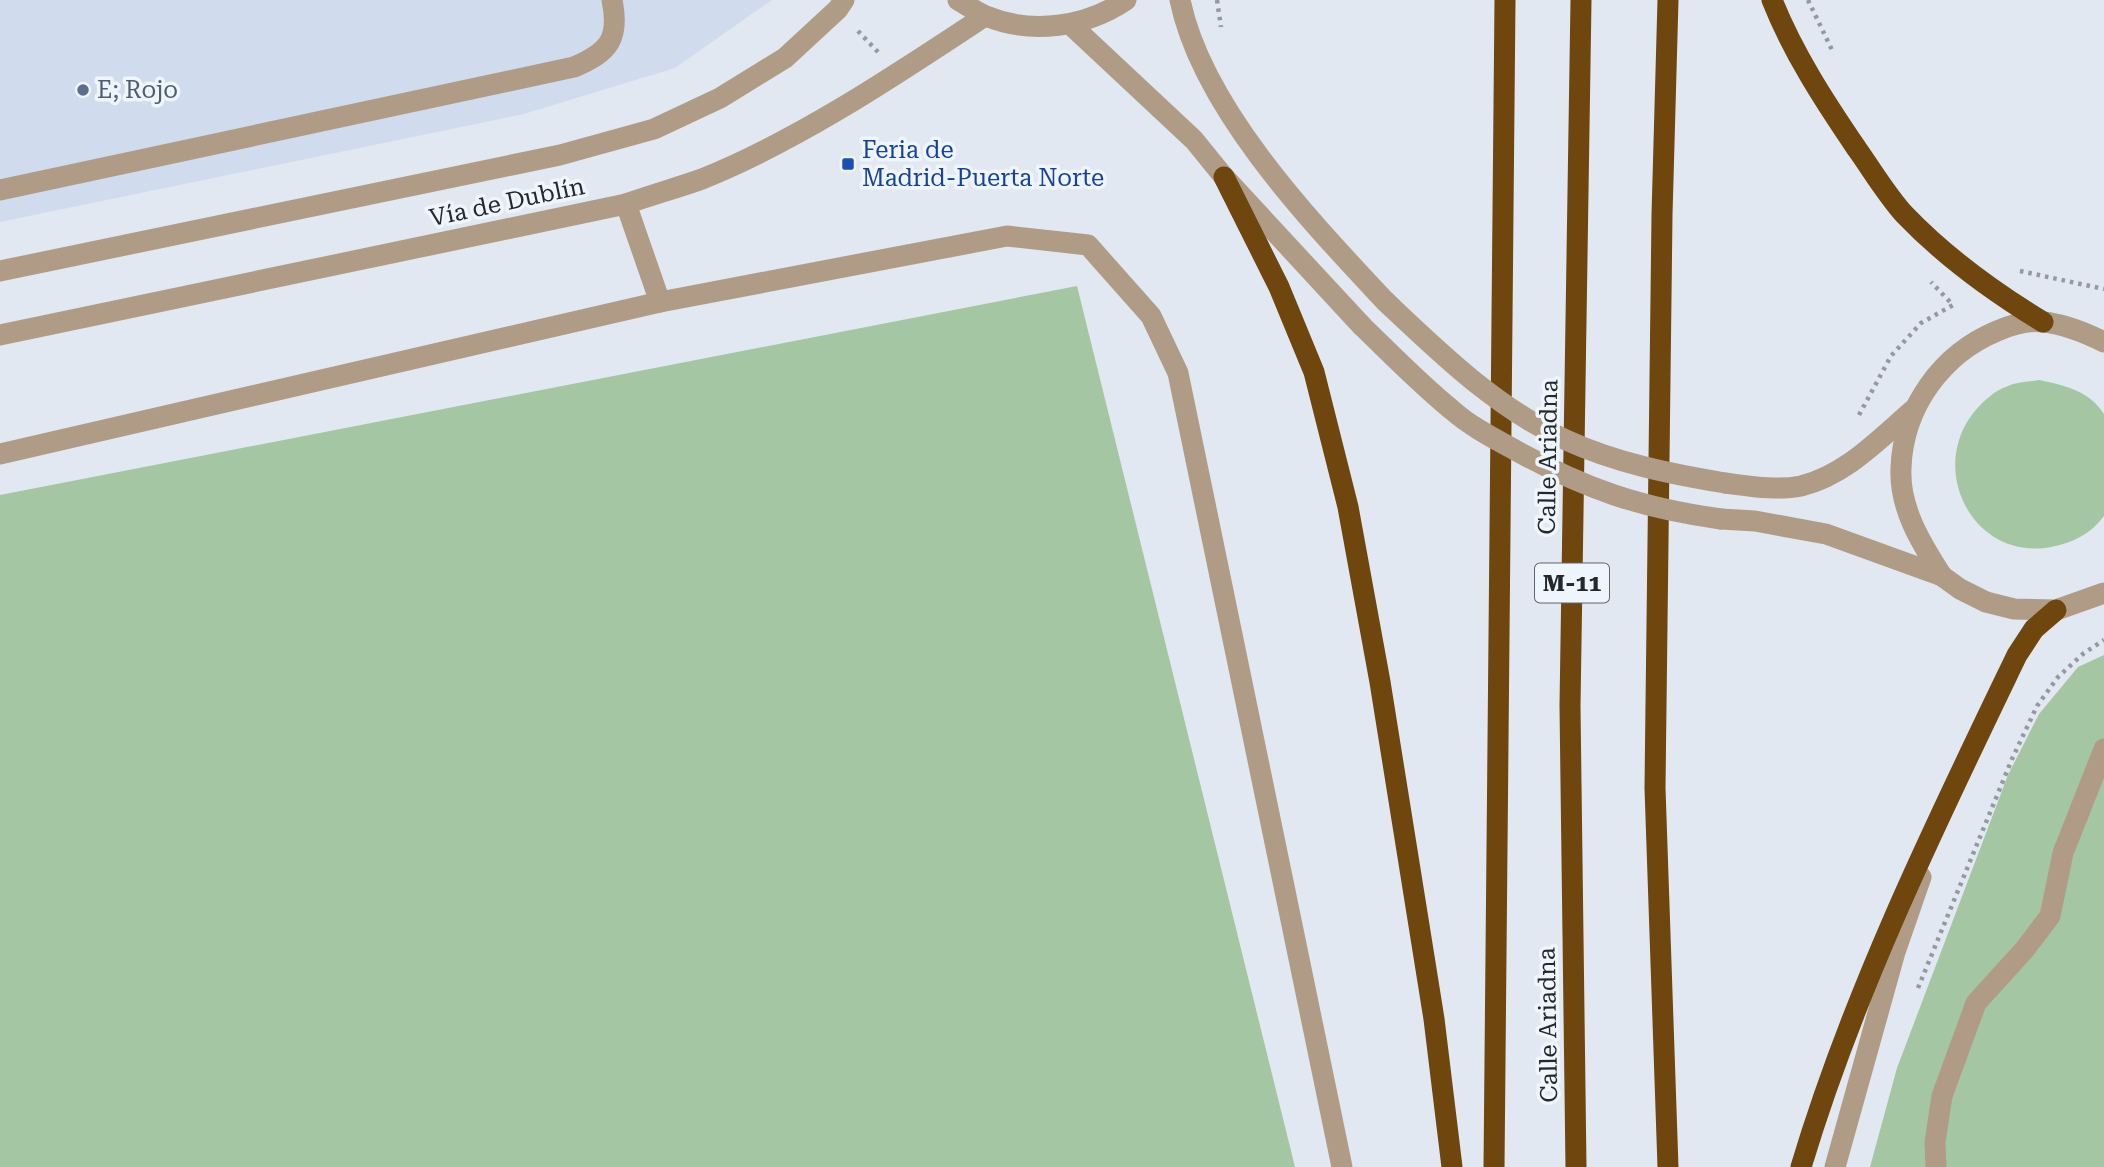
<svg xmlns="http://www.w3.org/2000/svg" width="2104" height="1167" font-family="'Roboto Serif',serif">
<rect width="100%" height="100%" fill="#e1e8f2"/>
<!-- built -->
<polygon fill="#d0dced" points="0,0 772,0 675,68 524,114 0,222"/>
<!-- green -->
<g fill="#a5c6a3">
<polygon points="1077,286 1295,1167 0,1167 0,495"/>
<path d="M2039,380C2064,385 2090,391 2104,414V516C2091,534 2072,543 2051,547C1976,561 1929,475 1971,416C1980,404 1993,391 2008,386C2017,382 2029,382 2039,380Z"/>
<polygon points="2104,655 2104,1167 1870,1167 1897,1068 2008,775 2039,714 2078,667"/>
</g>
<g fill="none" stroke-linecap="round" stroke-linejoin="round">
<!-- path -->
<g stroke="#9499a0" stroke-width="4.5" stroke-dasharray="3.5 5" stroke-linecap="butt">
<polyline points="1217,0 1221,27"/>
<polyline points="1808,0 1832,50"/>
<polyline points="858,31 878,52"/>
<polyline points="2020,271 2104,289"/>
<polyline points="1859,415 1891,356 1921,323 1953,305 1931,282"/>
<polyline points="1918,988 2012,759 2037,706 2058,677 2084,653 2104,640"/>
</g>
<!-- minor -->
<g stroke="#b09c86" stroke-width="21">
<path d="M958,0C967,5 976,12 986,16C1032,35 1086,27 1126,0"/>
<path d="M1180,0C1202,108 1311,222 1385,301"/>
<polyline points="1070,24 1194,140 1224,177 1362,326"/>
<path d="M0,190L574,67C609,52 620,39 612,0"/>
<polyline points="626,204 660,302 1007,236 1088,245 1151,316 1178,373 1342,1167"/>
<polyline points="0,271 560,155 654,129 720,98 785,58 838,9 844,0"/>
<path d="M0,335L626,204C651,195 677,188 702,179C801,139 897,74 985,16"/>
<polyline points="0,454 660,302"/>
<path d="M1725,483C1749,486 1777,491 1801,486C1846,475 1879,439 1913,410"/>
<polyline points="1721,519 1755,521 1826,534 1942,576 1960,589 1986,602 2014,609 2056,610 2104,593"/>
<path d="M1942,576C1921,543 1899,508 1901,468C1903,407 1942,354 1997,331C2011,325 2028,320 2043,322C2063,324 2086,333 2104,342"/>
<polyline points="1835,1167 1895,952 1921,877"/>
<polyline points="1936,1167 1935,1142 1942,1096 1976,1003 2025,949 2050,916 2063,853 2104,749"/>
</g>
<!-- highway -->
<g stroke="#6e460e" stroke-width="21">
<path d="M1772,0C1793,53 1825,102 1857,149C1872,170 1886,194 1904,214C1945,257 1992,291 2043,322"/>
<polyline points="1224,177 1279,287 1314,372 1348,507 1380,682 1434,1019 1452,1167"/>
<polyline points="1494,1167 1505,0"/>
<polyline points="1576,1167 1570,706 1581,0"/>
<polyline points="1668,1167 1655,788 1662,215 1668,0"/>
<path d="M1801,1167C1854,990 1937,821 2017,655L2034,629L2056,610"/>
</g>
<!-- minor-bridge -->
<g stroke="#b09c86" stroke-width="21">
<path d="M1385,301C1440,353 1496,408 1566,440C1616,463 1671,474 1725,483"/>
<path d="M1362,326C1391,354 1420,384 1452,410C1470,426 1493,438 1515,450C1585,489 1641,508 1721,519"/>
</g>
</g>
<!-- markers -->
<circle fill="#5c6f8a" stroke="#eff5fd" stroke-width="2.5" cx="83" cy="90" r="7"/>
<rect fill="#1a4fb4" stroke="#eff5fd" stroke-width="2.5" x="841" y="157" width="14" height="14" rx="3.5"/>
<g text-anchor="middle" stroke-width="7" stroke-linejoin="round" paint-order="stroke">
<!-- shield labels -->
<rect fill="#eff5fd" stroke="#61656a" stroke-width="2" x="1535" y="563.5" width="74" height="39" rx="5"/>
<g font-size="23" font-weight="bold" fill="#24272b">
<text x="1572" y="591">M-11</text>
</g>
<!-- service labels -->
<g font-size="24" fill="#4e5e75" stroke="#eff5fd" text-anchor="start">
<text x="97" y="98">E; Rojo</text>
</g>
<!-- transit labels -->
<g font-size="24" fill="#164399" stroke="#eff5fd" text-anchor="start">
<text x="862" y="158">Feria de<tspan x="862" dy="28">Madrid-Puerta Norte</tspan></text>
</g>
<!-- street labels -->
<g font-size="24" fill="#24272b" stroke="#eff5fd">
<text transform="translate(507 202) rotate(-12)" y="8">Vía de Dublín</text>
<text transform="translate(1548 457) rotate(-89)" y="8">Calle Ariadna</text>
<text transform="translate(1548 1025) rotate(-91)" y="8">Calle Ariadna</text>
</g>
</g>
</svg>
